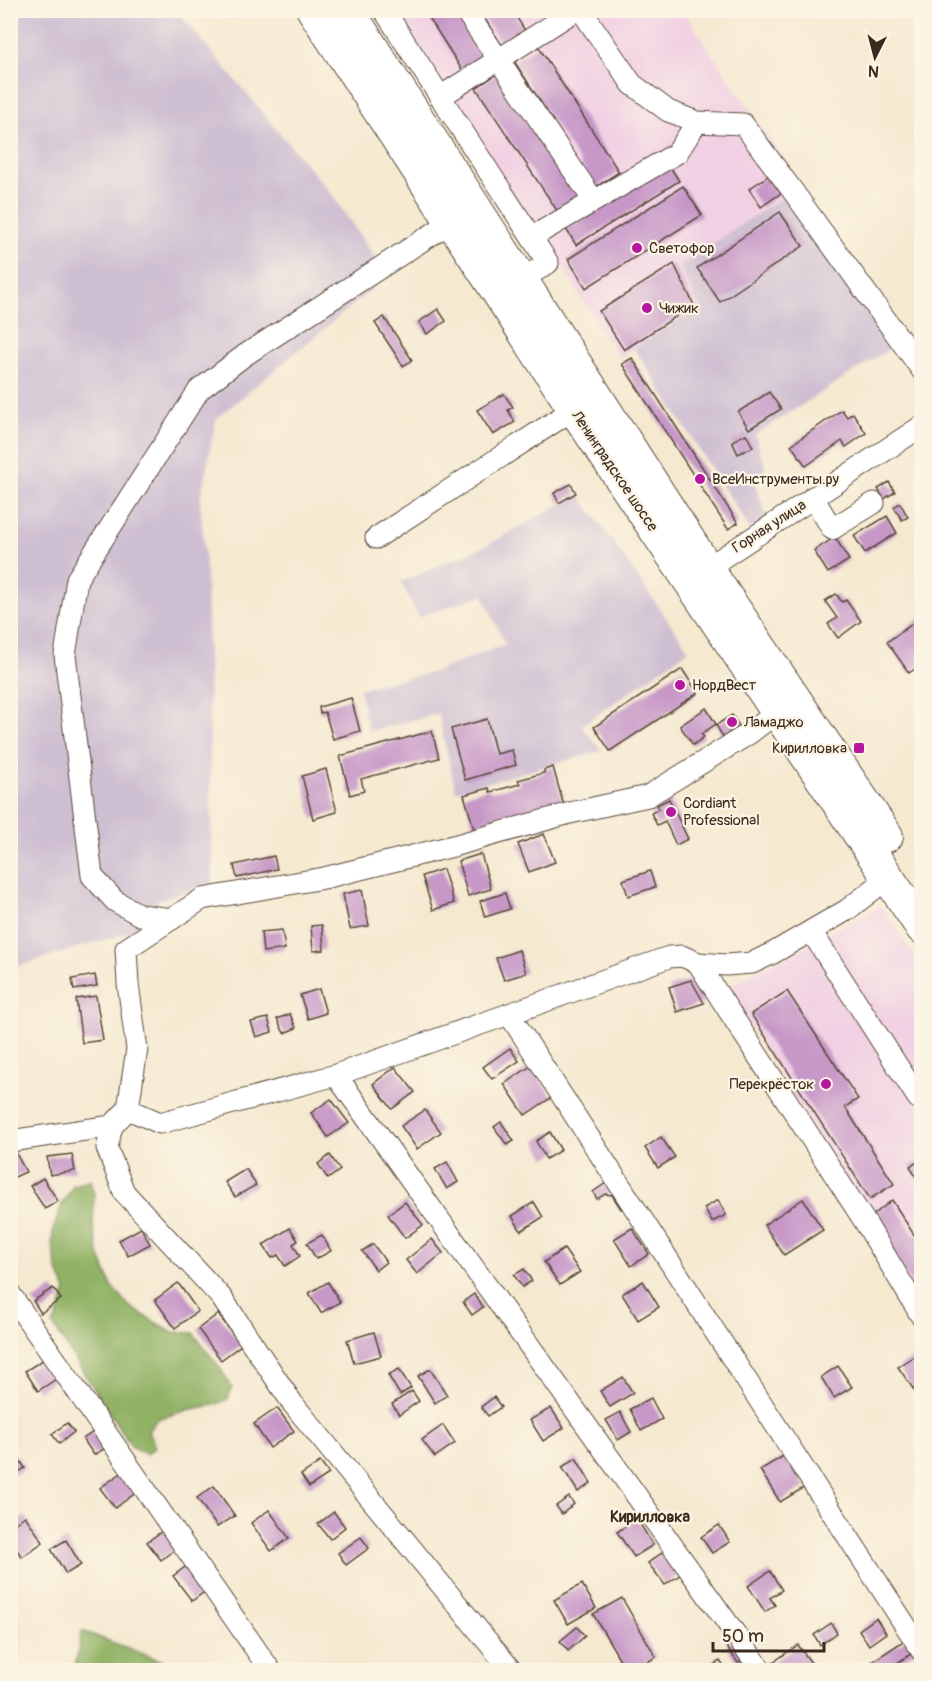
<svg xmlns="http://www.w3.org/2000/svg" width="932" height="1681" font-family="Pangolin,sans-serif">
<rect width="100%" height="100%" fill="#fcf5e5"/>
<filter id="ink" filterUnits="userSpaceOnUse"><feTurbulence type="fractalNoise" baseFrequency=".0167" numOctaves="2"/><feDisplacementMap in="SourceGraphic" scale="12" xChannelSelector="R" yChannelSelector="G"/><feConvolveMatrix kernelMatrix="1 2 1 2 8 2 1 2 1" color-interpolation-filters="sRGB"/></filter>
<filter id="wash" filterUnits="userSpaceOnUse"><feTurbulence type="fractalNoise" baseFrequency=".008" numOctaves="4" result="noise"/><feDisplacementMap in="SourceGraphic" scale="24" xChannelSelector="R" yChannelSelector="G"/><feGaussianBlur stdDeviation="1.35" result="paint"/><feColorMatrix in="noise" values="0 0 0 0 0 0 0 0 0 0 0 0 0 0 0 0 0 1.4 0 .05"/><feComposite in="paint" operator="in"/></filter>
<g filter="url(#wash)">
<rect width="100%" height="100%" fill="#f5e9d0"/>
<!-- built -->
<g fill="#f1d0e3">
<polygon points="389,11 683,11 801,184 757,213 699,307 619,358 559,262"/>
<polygon points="881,906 921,966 921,1307 727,987"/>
</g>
<!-- industrial -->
<g fill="#cebed1">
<polygon points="11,11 177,11 334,197 387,276 216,419 200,501 206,569 213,883 158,900 147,927 11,968"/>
<polygon points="787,194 891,348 755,435 766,469 753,478 767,518 750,529 634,348 699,307 680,266"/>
<polygon points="579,494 689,650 581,726 602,751 456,791 438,714 369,731 359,689 435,672 505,644 483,595 419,617 401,582 487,545"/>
</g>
<!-- forest -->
<g fill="#91b265" stroke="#666e42" stroke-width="1.5">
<polygon points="90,1180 94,1195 93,1226 99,1254 112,1287 130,1307 171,1332 193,1333 220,1368 232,1388 228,1399 214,1405 191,1409 157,1419 148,1431 155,1447 146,1454 131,1446 53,1325 60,1310 66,1291 57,1268 52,1244 53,1231 62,1204 74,1185"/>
<polygon points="82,1631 186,1670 74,1670"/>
</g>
<!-- water -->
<path fill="#5ec4dc" stroke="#4c777d" stroke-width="1.5" d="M10,1601C24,1621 18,1648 15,1670H11Z"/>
<g id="blocks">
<!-- building -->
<g fill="#c697c7">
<polygon points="424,10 458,10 489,58 464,73"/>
<polygon points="479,10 512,10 526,32 503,47"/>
<polygon points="538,46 619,172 596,187 514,61"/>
<polygon points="500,72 582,196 558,212 476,88"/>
<polygon points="669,165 679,181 576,245 566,229"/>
<polygon points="768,176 781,193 761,207 749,189"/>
<polygon points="683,186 702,215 586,288 568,259"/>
<polygon points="780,212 803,246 720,302 697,268"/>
<polygon points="674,264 694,305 624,350 599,311"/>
<polygon points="438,309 446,321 427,334 419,322"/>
<polygon points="384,317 412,360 403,366 375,323"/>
<polygon points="632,358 738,523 728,529 622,364"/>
<polygon points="769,392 781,409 749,429 738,412"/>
<polygon points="504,394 513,407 508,410 515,422 493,435 477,410"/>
<polygon points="842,410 847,417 853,413 866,433 846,447 842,441 806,466 791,445"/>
<polygon points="746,434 753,447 738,454 732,441"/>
<polygon points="889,482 895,492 884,499 878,489"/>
<polygon points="571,484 576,493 559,503 554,493"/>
<polygon points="900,503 908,517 902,520 894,507"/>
<polygon points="887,516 897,533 865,553 854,536"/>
<polygon points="835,537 849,560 828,573 814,551"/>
<polygon points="836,594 842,602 846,600 861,621 838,638 828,624 837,618 825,601"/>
<polygon points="922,617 922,664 909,673 887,642"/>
<polygon points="682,669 698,693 610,751 594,727"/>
<polygon points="351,698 360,731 333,739 325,712 320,713 319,707"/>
<polygon points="706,708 716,724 701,734 704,737 693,745 680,726"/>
<polygon points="732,715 739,726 723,737 716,725"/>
<polygon points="487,719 496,754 512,750 516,765 465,780 451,729"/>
<polygon points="432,731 439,758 361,779 364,791 350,795 340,756"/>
<polygon points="14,740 18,772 10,773 10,741"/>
<polygon points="553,767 564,806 474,829 464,795 489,788 490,792 520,784 518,780 544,773 544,770"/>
<polygon points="326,769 337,812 313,819 302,776"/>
<polygon points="669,799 688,839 676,845 665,821 657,825 651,813 659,809 657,805"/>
<polygon points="544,834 555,862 529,872 518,844"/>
<polygon points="481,854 491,889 468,896 458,861"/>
<polygon points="274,856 277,869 237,878 234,865"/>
<polygon points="443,869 454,903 433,910 422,876"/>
<polygon points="650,871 655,887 628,896 623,880"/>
<polygon points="362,890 369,926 350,929 343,894"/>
<polygon points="505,893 510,909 485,917 480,901"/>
<polygon points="322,925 324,950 313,951 311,926"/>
<polygon points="282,930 285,949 263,952 261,932"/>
<polygon points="519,950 526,973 504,980 496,958"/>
<polygon points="95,975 97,986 74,990 72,979"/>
<polygon points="691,980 704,1003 677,1012 669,987"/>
<polygon points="319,989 326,1013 308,1019 300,995"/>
<polygon points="787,991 858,1099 845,1107 894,1184 870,1199 751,1014"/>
<polygon points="96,996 103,1040 82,1043 76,999"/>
<polygon points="290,1014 296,1028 284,1033 277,1019"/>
<polygon points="268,1018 272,1032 256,1037 251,1022"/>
<polygon points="510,1048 519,1061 492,1079 483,1067"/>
<polygon points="531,1066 552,1097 525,1115 504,1084"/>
<polygon points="395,1067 415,1092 392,1109 373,1084"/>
<polygon points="331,1099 349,1123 328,1137 311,1113"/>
<polygon points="425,1110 441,1132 417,1149 401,1126"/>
<polygon points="501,1122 514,1141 507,1145 494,1127"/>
<polygon points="550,1132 561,1150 546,1159 536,1141"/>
<polygon points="661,1137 675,1157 658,1168 645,1148"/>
<polygon points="12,1146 26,1172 10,1179 10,1147"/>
<polygon points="72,1154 75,1171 50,1175 47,1157"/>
<polygon points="330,1155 340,1170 328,1179 318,1164"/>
<polygon points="922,1160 922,1173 916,1177 910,1166"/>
<polygon points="447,1162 458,1182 447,1189 435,1169"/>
<polygon points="246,1169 256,1185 235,1197 225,1182"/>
<polygon points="43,1178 58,1201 45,1209 30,1186"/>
<polygon points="606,1183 614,1186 630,1204 621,1209 612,1195 605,1194 597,1199 593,1192"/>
<polygon points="803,1199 823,1230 784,1255 764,1225"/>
<polygon points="718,1200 726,1215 712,1222 704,1208"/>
<polygon points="892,1200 914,1235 921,1231 922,1232 922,1300 871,1217"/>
<polygon points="405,1202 423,1225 405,1238 388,1215"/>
<polygon points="534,1202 543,1217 521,1231 512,1216"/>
<polygon points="141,1228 150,1244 128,1256 119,1240"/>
<polygon points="290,1228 298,1241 293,1244 300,1256 285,1266 278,1255 272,1258 263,1245"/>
<polygon points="632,1228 649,1254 631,1266 614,1239"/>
<polygon points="322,1235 331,1251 316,1259 307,1243"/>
<polygon points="432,1239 443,1253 417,1274 406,1260"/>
<polygon points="373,1244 386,1262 376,1270 362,1251"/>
<polygon points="564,1249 580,1272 560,1285 544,1262"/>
<polygon points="524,1269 532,1281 522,1287 514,1275"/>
<polygon points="643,1281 659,1307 638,1320 622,1294"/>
<polygon points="328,1282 340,1302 321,1313 309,1293"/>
<polygon points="178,1283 198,1311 175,1328 155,1300"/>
<polygon points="53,1288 61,1299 41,1313 33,1301"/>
<polygon points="474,1294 483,1307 472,1315 463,1302"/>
<polygon points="218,1314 241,1345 221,1360 198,1329"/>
<polygon points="374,1332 381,1356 354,1363 347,1340"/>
<polygon points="917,1355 922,1362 922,1389 916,1393 898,1367"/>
<polygon points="46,1358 59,1377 38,1391 25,1371"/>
<polygon points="838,1366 852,1387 834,1398 821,1377"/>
<polygon points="399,1369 411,1388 400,1395 388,1375"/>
<polygon points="430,1369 447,1395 435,1403 418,1376"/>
<polygon points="623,1377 633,1393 610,1407 600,1391"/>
<polygon points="412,1391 419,1401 399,1415 392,1404"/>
<polygon points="494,1397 501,1407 488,1416 481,1407"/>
<polygon points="651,1398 662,1419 641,1431 630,1409"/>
<polygon points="277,1408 294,1431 270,1448 254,1424"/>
<polygon points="551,1408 564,1428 543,1441 530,1420"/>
<polygon points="620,1412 631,1432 618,1440 606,1420"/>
<polygon points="67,1423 74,1432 59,1444 52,1434"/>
<polygon points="443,1425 455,1443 435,1457 422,1440"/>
<polygon points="96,1430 107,1447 94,1455 83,1439"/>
<polygon points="785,1455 805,1487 780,1502 760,1470"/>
<polygon points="17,1456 25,1468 10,1477 10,1460"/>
<polygon points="576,1458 591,1483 578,1492 562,1467"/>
<polygon points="320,1462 329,1474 309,1487 301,1475"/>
<polygon points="127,1469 141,1489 115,1508 100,1488"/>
<polygon points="214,1486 235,1516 217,1527 197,1498"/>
<polygon points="569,1497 574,1504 562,1514 556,1506"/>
<polygon points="269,1510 289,1538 271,1551 251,1523"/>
<polygon points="334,1512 345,1527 330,1539 318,1524"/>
<polygon points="25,1516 43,1542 22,1557 10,1540 10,1527"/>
<polygon points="637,1519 653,1545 634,1557 617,1532"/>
<polygon points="719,1525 730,1542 712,1553 701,1537"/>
<polygon points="168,1527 181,1545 161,1560 147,1542"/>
<polygon points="361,1537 369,1548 346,1565 338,1553"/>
<polygon points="66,1540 81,1565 66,1574 51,1549"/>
<polygon points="667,1549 684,1572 665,1585 648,1563"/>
<polygon points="192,1562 211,1587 192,1601 173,1576"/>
<polygon points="770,1571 782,1590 770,1598 775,1605 765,1612 748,1586"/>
<polygon points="582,1584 596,1608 568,1624 554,1600"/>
<polygon points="622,1598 656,1657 634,1670 626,1670 593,1614"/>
<polygon points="876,1618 886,1633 869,1645 859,1630"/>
<polygon points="831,1623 837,1633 820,1645 814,1635"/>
<polygon points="577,1627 585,1636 568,1651 560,1641"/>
<polygon points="908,1638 916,1651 886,1670 871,1670 867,1665"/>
<polygon points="735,1640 746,1657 738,1663 726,1646"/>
<polygon points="798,1645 814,1667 809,1670 777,1670 772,1663"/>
<polygon points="720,1661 726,1670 704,1670"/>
</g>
</g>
</g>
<g filter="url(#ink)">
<use href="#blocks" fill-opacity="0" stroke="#574739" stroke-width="1.5"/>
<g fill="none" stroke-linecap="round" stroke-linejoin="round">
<defs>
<g id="minor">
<polyline points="384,10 548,263 521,280"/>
<polyline points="465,10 594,201"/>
<polyline points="581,10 632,84 668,111 697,122 743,124 792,190 922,370"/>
<polyline points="440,97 576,10"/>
<polyline points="532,237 677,153 697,122"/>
<polyline points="813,497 832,529 874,503"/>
<polyline points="376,538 574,409"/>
<polyline points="707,568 922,426"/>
<polyline points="172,919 140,915 115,901 92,876 65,655 77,579 199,390 245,355 451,222"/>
<polyline points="811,931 918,1098 922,1096"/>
<polyline points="698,963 726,965 752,963 773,953 847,910 888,878"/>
<polyline points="336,1075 761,1670"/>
<polyline points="128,1109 160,1123 336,1075 509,1014"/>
<polyline points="10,1141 112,1126"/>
<polyline points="10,1294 270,1670"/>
<polyline points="922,1317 865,1222 698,963 682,956 669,957 509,1014 922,1651"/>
<polyline points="511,1670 293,1404 221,1297 124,1192 107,1148 112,1126 128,1109 137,1049 128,984 126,949 202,899 324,878 453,846 570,813 648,796 750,733 776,713"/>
</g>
<g id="highway">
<polyline points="313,10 574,409 922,928"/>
<polyline points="348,10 707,568 887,836"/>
</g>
</defs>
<!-- minor casing -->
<use href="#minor" stroke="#574739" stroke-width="23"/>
<!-- highway casing -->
<use href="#highway" stroke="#574739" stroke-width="34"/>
<!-- minor -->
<use href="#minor" stroke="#fff" stroke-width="21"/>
<!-- highway -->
<use href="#highway" stroke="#fff" stroke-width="32"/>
</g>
</g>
<!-- markers -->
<g fill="#b5179e" stroke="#fcf5e5" stroke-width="2">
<circle cx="637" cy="248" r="6"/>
<circle cx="647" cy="308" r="6"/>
<circle cx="700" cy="479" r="6"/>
<circle cx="680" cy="685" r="6"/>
<circle cx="732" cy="722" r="6"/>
<rect x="853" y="742" width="12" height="12" rx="3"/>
<circle cx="671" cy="812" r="6"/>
<circle cx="826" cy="1084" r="6"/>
</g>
<g text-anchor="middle" stroke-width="4.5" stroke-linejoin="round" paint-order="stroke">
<!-- poi labels -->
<g font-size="15" fill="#3b2a1e" stroke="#fcf5e5" text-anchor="start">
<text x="649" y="253">Светофор</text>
<text x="659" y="313">Чижик</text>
<text x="712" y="484">ВсеИнструменты.ру</text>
<text x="692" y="690">НордВест</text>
<text x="744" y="727">Ламаджо</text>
<text x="847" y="753" text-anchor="end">Кирилловка</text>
<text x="683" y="808">Cordiant<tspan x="683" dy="17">Professional</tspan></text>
<text x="814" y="1089" text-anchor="end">Перекрёсток</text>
</g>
<!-- street labels -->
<g font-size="15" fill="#3b2a1e" stroke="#fcf5e5">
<text transform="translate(615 471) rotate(56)" y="5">Ленинградское шоссе</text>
<text transform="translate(769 526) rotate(-33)" y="5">Горная улица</text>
</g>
<!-- neighbourhood labels -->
<g font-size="16" font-weight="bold" fill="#3b2a1e" stroke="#fcf5e5">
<text x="650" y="1522">Кирилловка</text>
</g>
</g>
<!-- margin -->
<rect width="932" height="1681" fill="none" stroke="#fcf5e5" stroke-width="36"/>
<!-- north arrow -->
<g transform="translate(875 57) rotate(186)" stroke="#fcf5e5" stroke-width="4.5" paint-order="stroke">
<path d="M0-4.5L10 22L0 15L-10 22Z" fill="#3b2a1e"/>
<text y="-9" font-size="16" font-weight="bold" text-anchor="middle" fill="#3b2a1e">N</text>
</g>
<!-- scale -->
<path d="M713 1642v9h111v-9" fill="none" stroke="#3b2a1e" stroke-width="3"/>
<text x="722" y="1642" font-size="18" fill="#3b2a1e" stroke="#fcf5e5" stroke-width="4.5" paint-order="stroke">50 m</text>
</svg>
